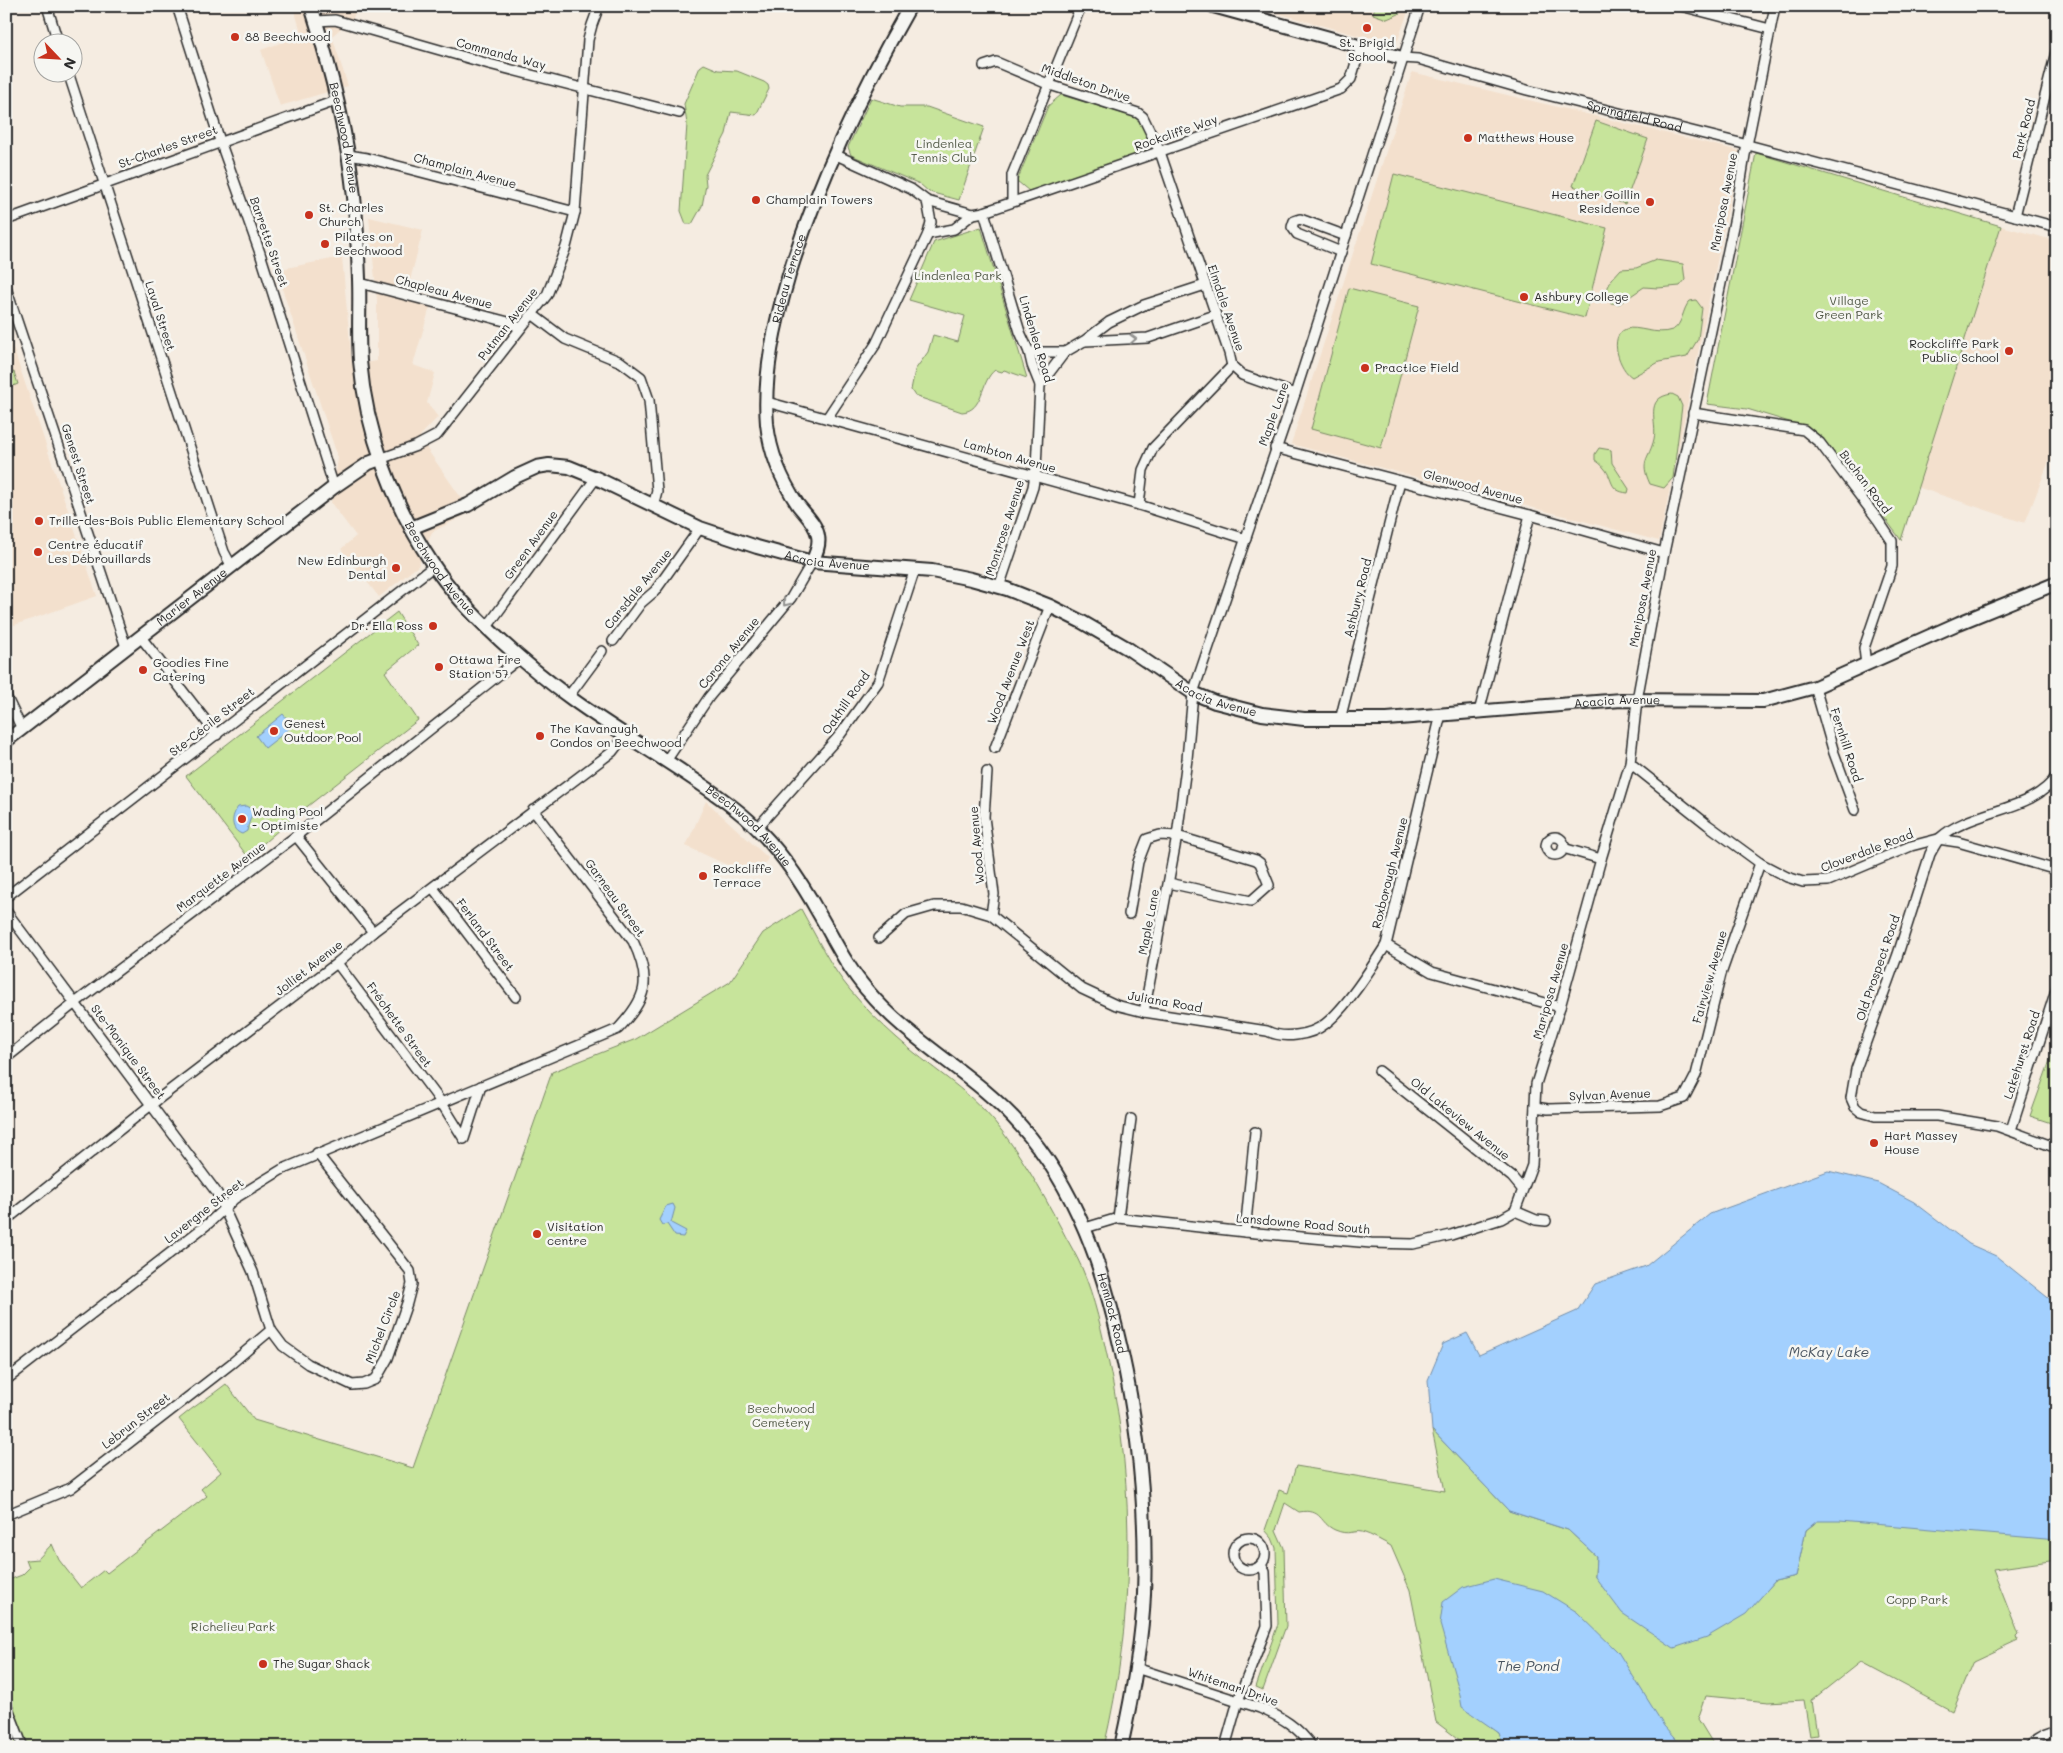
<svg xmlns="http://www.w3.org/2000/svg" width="2063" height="1753" font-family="Mali,sans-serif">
<rect width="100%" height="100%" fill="#f5ece1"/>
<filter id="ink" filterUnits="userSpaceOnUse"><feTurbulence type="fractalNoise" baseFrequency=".02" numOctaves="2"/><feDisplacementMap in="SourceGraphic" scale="10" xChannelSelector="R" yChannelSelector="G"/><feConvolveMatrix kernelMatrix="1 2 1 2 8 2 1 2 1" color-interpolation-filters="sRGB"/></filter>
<g filter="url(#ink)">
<!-- built -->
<g fill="#f3e0cd">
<polygon points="293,6 357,6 353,18 332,36 348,86 280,106 261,50 302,35"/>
<polygon points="1251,6 1410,6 1398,40 1389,44"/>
<polygon points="1412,72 1740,151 1659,541 1291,444"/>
<polygon points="369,217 423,230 405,300 430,307 413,365 435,373 427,403 438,417 420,436 427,449 471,512 432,532 418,566 379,597 341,549 356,536 331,503 338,458 276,270 342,257 352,365 377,361 377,300"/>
<polygon points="2001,226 2057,241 2057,464 2049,461 2025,523 1917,487"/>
<polygon points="6,327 97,596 6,628"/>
<polygon points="706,801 768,858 760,874 725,864 686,846"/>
</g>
<!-- green -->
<g fill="#c7e49b" stroke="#798863">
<polygon points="1375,6 1402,6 1399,14 1387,19 1373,14"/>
<polygon points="704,64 718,70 737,71 764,82 768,85 769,89 756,115 731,112 726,134 705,175 706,185 702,206 692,224 686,224 681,211 687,124 684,104 700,67"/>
<polygon points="1061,95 1138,118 1148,131 1149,146 1142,154 1029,191 1017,181 1048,106"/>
<polygon points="871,98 900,107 927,107 984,127 959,200 929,192 920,184 851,155 848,147"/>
<polygon points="1596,121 1648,139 1625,204 1573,186"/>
<polygon points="1756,153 2001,226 1901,540 1856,479 1806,427 1747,409 1707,404"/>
<polygon points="1394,174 1607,228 1585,318 1371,264"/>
<path d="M981,227L1027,378L1004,370L1002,372L995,370C980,381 984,411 962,412L915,396L911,390L915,370L928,352L933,335L958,342L965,316L909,300L934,242Z"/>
<polygon points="1656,260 1683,264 1685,280 1680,286 1658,288 1644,287 1619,304 1611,303 1606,298 1606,291 1612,279 1621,269 1636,268"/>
<polygon points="1349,288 1419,306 1381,448 1311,429"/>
<path d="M1696,300L1702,308L1698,339L1687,357L1659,362L1632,377C1620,370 1607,336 1626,329C1637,325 1656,336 1672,330C1683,326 1682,308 1690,301Z"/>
<polygon points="14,372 18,384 6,389 6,374"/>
<path d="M1672,394L1678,397L1682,406L1673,478L1664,488L1650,484C1639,460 1649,460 1654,439C1658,421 1643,398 1672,394Z"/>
<path d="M1599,448L1611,450L1612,463L1629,489L1628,493C1608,491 1614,479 1604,468C1602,465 1598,462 1595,460V454Z"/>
<polygon points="397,612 418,645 385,672 418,720 290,820 248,857 186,776"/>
<path d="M801,909C816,936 830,966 850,990C864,1007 880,1023 897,1038C928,1066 967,1089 994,1121C1020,1153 1041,1190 1060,1226C1067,1240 1076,1254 1082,1268C1095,1298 1102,1333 1109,1364C1136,1491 1134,1621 1104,1747H6V1581L22,1575L29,1568L26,1560L38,1559L52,1544L59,1560L81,1588L104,1570L107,1573L207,1496L201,1489L221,1472L179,1419C194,1406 211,1396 226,1384L254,1420L413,1468L552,1072L636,1039L730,982L763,933Z"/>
<polygon points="2057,1041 2057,1125 2030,1116"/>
<path d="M1432,1430L1509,1511L1568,1530L1596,1556L1595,1577L1747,1612L1775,1581L1796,1576L1806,1530L1814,1524L1819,1510L2057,1529V1560L1993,1569L2019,1635L2017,1637L2018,1640L1973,1661L1952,1711L1860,1662L1812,1700L1817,1735L1810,1736L1804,1700L1769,1702L1706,1696L1698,1719L1715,1747H1506L1502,1734L1494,1729L1499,1733L1504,1747H1469L1436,1722L1410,1590L1391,1546C1382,1541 1372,1535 1362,1532C1353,1530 1349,1536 1335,1530C1319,1523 1323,1508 1299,1512L1285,1503L1276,1530L1284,1548L1286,1626L1263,1690L1256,1687L1278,1624L1276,1548L1272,1538L1265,1530L1279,1490L1288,1493L1296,1466L1445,1491Z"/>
</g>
<!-- water -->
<g fill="#a3d0fe" stroke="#738eaa">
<polygon points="283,714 293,726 265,748 256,736"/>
<path d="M246,806L253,810C252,817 248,823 247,831L242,834C230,830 231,816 238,807Z"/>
<polygon points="1828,1171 1878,1183 1914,1202 1969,1244 1996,1256 2057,1305 2057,1540 1840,1521 1817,1521 1806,1530 1796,1576 1775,1581 1746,1614 1707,1637 1674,1648 1622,1613 1595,1577 1596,1556 1568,1530 1509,1511 1432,1430 1428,1380 1443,1344 1467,1333 1479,1355 1577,1311 1595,1284 1646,1266 1710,1214"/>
<polygon points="673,1204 675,1208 671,1223 686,1231 683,1237 675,1236 667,1224 662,1225 659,1220 666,1206"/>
<polygon points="1494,1579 1543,1591 1577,1612 1618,1652 1664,1726 1683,1747 1504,1747 1499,1733 1462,1707 1459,1690 1440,1624 1443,1602 1463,1587"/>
</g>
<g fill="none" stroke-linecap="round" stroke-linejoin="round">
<defs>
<g id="street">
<polyline points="47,6 58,42"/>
<polyline points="177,6 220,141 260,253 334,487"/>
<polyline points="1681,6 1770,29"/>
<polyline points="316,21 335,20 489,64 679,113"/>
<path id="s1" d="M1402,58L1418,59L1527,90L1748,145L2057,227"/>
<polyline points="984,66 996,62 1050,85 1138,113 1143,117 1160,152 1229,353 1232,366"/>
<polyline points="68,72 224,552 231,565"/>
<polyline points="834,154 911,189 927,201 973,214 984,212 1341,89 1351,79 1361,46"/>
<polyline points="348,155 367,158 575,212"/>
<polyline points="1012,201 1012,175 1081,6"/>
<polyline points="984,212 1020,332 1029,352 1032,365 1040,385 1036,468 1033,487 999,587"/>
<polyline points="2015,216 2057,48"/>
<polyline points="6,220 338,100"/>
<polyline points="928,234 954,229 973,214"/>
<polyline points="1341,252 1297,234 1292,227 1294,221 1300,219 1346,236"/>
<polyline points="360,283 512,323 519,328"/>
<polyline points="6,288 126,647"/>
<polyline points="532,314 565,339 621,362 641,377 649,400 657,491 653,506"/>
<polyline points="1085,341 1148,338 1215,315"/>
<polyline points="1029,352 1065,352 1040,385"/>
<polyline points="1065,352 1084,341 1109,322 1144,305 1205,285"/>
<polyline points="1232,366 1242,375 1295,394"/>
<polyline points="767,402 1139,505 1246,539"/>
<polyline points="1693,413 1804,430 1820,443 1878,520 1892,541 1892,566 1864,648 1866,665"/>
<polyline points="827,418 876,344 928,234 931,222 927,201"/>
<polyline points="1275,448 1530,515 1664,553"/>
<polyline points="380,459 416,446 437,435 547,295 566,247 575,212 588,40 592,25 599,6"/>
<polyline points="1139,505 1143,470 1153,448 1232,366"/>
<polyline points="487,627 596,478"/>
<polyline points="140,636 217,735"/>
<polyline points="613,641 641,603 655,591 700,528"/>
<polyline points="1815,687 1834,753 1855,810"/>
<polyline points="6,696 22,729"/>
<polyline points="568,697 602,651"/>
<polyline points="1479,712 1530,515"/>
<polyline points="1340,720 1400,481"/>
<polyline points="995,748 1050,606"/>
<polyline points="666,761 709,697 791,598 812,562"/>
<polyline points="1630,763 1708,825 1760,863 1787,877 1803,882 1828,881 1911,846 1938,839 1958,842 2057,870"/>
<polyline points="987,772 984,817 994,894 991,915"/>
<path d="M2057,775C2035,812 1971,809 1940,838C1936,842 1933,849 1930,854L1898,954L1856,1069L1851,1098L1855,1107L1861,1112L1875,1116H1937L1997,1126L2057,1148"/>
<polyline points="757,828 840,735 878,682 915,569"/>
<polyline points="296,836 373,932"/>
<circle cx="1555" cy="846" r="9"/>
<polyline points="1563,848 1601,859"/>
<polyline points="433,888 516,997"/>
<polyline points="6,897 434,566"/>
<polyline points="6,911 217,1193 253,1272 271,1330 283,1346 308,1364 352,1385 364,1384 376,1379 388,1358 407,1303 412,1284 410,1271 317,1153"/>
<polyline points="1129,914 1138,862 1147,839 1160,835 1177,836 1256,860 1260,863 1269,885 1251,901 1169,883"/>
<path d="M879,938L906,914L934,906H961L991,915L1082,989L1116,1005L1144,1012L1267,1031C1283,1039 1310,1036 1325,1024C1346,1008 1372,967 1386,945L1441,714"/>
<polyline points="1386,945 1432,972 1560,1007"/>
<polyline points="337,963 441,1102 464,1139 481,1086"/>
<polyline points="1144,1012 1177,836 1187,759 1193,693 1295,394 1420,6"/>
<polyline points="6,1058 75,1003 296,836 520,658"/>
<polyline points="1379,1071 1512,1177 1522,1189"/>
<polyline points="1535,1107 1548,1109 1660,1106 1684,1098 1696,1075 1721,974 1760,863"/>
<polyline points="2011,1130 2057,987"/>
<polyline points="1515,1211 1536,1220 1546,1221"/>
<polyline points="1118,1218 1131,1119"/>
<polyline points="6,1220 161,1097 337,963 373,932 612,752 626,734"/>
<polyline points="1085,1228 1118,1218 1245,1232 1371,1243 1413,1244 1451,1235 1501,1219 1515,1211 1532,1165 1536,1084 1560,1007 1601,859 1630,763 1637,700 1664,553 1735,217 1745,155 1775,6"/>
<polyline points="1245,1232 1255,1132"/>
<path d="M6,1380L209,1223L234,1199L281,1170L618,1029C647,998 652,981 633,941L533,810"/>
<polyline points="6,1515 71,1488 232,1363 271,1330"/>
<circle cx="1249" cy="1554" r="16"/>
<path d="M1136,1668L1260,1708C1281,1717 1299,1727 1312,1747"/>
<polyline points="6,1703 23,1747"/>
<polyline points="1225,1747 1238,1701 1267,1626 1265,1572 1261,1565"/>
<path d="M2028,1747C2036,1738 2045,1733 2057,1732"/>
</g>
<g id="secondary">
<path id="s2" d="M311,6C331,69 347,131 354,197C357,224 358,252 359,279C360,307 358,334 360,361C366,432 393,504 432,563C451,592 475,617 500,640C523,661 547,681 572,699C624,737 683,768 734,808C769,835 797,874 818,912C834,939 846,966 867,990C911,1043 976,1074 1021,1126C1077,1189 1103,1268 1121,1349C1139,1430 1147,1510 1144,1594C1142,1645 1132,1697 1121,1747"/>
<polyline points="1213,6 1402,58"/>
<path id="s3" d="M411,528L468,505L515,477L537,467L549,465L569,467L596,478L700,528L757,547L812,562L932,571L971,579L1007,589L1050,606L1082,622L1127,648L1193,693L1215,702L1262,714L1304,719H1387L1621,700L1763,701L1815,687L1959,623L2057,583"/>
<path id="s4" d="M812,562C816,554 820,545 818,536C816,524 805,514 798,505C782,481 770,452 767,424C763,374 775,323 789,275C818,181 861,92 910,6"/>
<path id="s5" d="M6,741L334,487L369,463L380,459"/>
</g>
</defs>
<!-- street casing -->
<use href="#street" stroke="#2b2b2b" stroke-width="12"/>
<!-- secondary casing -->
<use href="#secondary" stroke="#2b2b2b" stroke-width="16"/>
<!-- street -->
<use href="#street" stroke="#f6f6f2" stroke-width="9"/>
<!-- secondary -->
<use href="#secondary" stroke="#f6f6f2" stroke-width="12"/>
</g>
<!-- one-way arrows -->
<defs><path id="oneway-chevron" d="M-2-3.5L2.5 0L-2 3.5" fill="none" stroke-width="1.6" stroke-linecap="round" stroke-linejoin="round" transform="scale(1.25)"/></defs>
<g stroke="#90908e">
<use href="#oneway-chevron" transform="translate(1133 339) rotate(-3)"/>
<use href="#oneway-chevron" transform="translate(786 603) rotate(128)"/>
</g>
</g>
<!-- markers -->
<g fill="#c8321e" stroke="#f6f6f2" stroke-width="2">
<circle cx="1367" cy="28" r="5"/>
<circle cx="235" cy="37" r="5"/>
<circle cx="1468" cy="138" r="5"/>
<circle cx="756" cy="200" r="5"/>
<circle cx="1650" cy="202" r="5"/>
<circle cx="309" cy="215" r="5"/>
<circle cx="325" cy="244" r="5"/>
<circle cx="1524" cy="297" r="5"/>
<circle cx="2009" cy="351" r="5"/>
<circle cx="1365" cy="368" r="5"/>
<circle cx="39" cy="521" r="5"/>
<circle cx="38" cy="552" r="5"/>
<circle cx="396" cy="568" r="5"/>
<circle cx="433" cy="626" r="5"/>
<circle cx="439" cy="667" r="5"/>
<circle cx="143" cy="670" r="5"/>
<circle cx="274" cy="731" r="5"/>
<circle cx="540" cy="736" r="5"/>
<circle cx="242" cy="819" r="5"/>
<circle cx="703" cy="876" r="5"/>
<circle cx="1874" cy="1143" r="5"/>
<circle cx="537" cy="1234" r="5"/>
<circle cx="263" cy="1664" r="5"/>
</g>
<g text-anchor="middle" stroke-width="5" stroke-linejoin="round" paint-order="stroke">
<!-- poi labels -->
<g font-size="12" fill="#2b2b2b" stroke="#f6f6f2" text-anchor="start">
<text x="245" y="41">88 Beechwood</text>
<text x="1367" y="47" text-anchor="middle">St. Brigid<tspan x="1367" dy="14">School</tspan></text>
<text x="1478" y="142">Matthews House</text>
<text x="1640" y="199" text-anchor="end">Heather Goillin<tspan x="1640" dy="14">Residence</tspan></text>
<text x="766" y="204">Champlain Towers</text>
<text x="319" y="212">St. Charles<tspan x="319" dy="14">Church</tspan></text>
<text x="335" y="241">Pilates on<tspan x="335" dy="14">Beechwood</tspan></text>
<text x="1534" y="301">Ashbury College</text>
<text x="1999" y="348" text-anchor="end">Rockcliffe Park<tspan x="1999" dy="14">Public School</tspan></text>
<text x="1375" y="372">Practice Field</text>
<text x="49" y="525">Trille-des-Bois Public Elementary School</text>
<text x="48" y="549">Centre éducatif<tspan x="48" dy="14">Les Débrouillards</tspan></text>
<text x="386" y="565" text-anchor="end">New Edinburgh<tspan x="386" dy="14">Dental</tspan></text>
<text x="423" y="630" text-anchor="end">Dr. Ella Ross</text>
<text x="449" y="664">Ottawa Fire<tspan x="449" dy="14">Station 57</tspan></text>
<text x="153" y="667">Goodies Fine<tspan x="153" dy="14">Catering</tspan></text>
<text x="284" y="728">Genest<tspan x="284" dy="14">Outdoor Pool</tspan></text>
<text x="550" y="733">The Kavanaugh<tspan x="550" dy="14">Condos on Beechwood</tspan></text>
<text x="252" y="816">Wading Pool<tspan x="252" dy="14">- Optimiste</tspan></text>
<text x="713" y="873">Rockcliffe<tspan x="713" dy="14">Terrace</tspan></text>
<text x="1884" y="1140">Hart Massey<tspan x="1884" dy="14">House</tspan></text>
<text x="547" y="1231">Visitation<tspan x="547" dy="14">centre</tspan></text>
<text x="273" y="1668">The Sugar Shack</text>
</g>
<!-- street labels -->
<g font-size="12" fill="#2b2b2b" stroke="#f6f6f2">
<text transform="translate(501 54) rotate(15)" y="4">Commanda Way</text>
<text transform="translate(1086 83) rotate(19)" y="4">Middleton Drive</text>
<text dy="4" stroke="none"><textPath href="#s1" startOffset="240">Springfield Road</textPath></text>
<text transform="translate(2024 129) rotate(-76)" y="4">Park Road</text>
<text transform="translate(1176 133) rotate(-19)" y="4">Rockcliffe Way</text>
<text dy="4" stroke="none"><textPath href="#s2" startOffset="136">Beechwood Avenue</textPath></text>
<text transform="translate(168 147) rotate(-20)" y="4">St-Charles Street</text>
<text transform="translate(465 171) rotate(15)" y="4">Champlain Avenue</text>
<text transform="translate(1724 202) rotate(-79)" y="4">Mariposa Avenue</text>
<text transform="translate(269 242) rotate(71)" y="4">Barrette Street</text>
<text dy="4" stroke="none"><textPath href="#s4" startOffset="300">Rideau Terrace</textPath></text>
<text transform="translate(444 292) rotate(15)" y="4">Chapleau Avenue</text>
<text transform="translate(1226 308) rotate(71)" y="4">Elmdale Avenue</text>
<text transform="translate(160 316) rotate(72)" y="4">Laval Street</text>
<text transform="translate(508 324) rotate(-52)" y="4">Putman Avenue</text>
<text transform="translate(1036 339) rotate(73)" y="4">Lindenlea Road</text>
<text transform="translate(1274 414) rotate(-70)" y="4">Maple Lane</text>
<text transform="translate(1010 456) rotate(16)" y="4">Lambton Avenue</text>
<text transform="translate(78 464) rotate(72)" y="4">Genest Street</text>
<text transform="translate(1865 482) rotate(53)" y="4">Buchan Road</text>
<text transform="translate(1473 487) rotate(15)" y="4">Glenwood Avenue</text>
<text transform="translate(1005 528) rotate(-72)" y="4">Montrose Avenue</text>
<text transform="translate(531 545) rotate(-54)" y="4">Green Avenue</text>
<text dy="4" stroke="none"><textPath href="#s3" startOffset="449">Acacia Avenue</textPath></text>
<text dy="4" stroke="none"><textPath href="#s2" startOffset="586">Beechwood Avenue</textPath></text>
<text transform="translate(638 589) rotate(-51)" y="4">Carsdale Avenue</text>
<text dy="4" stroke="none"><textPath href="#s5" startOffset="235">Marier Avenue</textPath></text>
<text transform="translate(1358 598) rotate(-76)" y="4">Ashbury Road</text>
<text transform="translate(1643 598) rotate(-79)" y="4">Mariposa Avenue</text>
<text transform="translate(729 653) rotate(-51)" y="4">Corona Avenue</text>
<text transform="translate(1011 672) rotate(-69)" y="4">Wood Avenue West</text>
<text dy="4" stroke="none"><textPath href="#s3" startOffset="869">Acacia Avenue</textPath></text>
<text transform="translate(846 703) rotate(-55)" y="4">Oakhill Road</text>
<text dy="4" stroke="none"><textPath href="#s3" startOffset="1274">Acacia Avenue</textPath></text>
<text transform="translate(212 722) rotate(-38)" y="4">Ste-Cécile Street</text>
<text transform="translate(1846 745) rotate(72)" y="4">Fernhill Road</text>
<text dy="4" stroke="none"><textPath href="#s2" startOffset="991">Beechwood Avenue</textPath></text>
<text transform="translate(977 845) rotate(-95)" y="4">Wood Avenue</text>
<text transform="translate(1867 851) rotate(-21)" y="4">Cloverdale Road</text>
<text transform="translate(1390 873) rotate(-76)" y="4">Roxborough Avenue</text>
<text transform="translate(221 877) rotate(-37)" y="4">Marquette Avenue</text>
<text transform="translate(615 898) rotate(54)" y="4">Garneau Street</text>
<text transform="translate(1149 922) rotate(-79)" y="4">Maple Lane</text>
<text transform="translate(485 935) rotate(53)" y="4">Ferland Street</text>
<text transform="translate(309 968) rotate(-38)" y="4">Jolliet Avenue</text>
<text transform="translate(1878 968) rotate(-71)" y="4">Old Prospect Road</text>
<text transform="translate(1710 977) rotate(-74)" y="4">Fairview Avenue</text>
<text transform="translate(1551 991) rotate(-74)" y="4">Mariposa Avenue</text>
<text transform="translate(1165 1002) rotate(10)" y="4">Juliana Road</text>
<text transform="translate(399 1025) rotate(54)" y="4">Fréchette Street</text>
<text transform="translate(128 1052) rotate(53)" y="4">Ste-Monique Street</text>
<text transform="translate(2022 1055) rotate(-72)" y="4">Lakehurst Road</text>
<text transform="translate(1610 1095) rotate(-2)" y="4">Sylvan Avenue</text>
<text transform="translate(1460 1119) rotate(39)" y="4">Old Lakeview Avenue</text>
<text transform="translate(204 1211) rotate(-38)" y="4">Lavergne Street</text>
<text transform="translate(1303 1224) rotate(5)" y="4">Lansdowne Road South</text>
<text dy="4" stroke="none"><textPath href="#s2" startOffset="1611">Hemlock Road</textPath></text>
<text transform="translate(383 1327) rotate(-69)" y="4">Michel Circle</text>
<text transform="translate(136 1421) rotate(-38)" y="4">Lebrun Street</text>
<text transform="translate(1233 1687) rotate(19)" y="4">Whitemarl Drive</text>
</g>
<!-- park labels -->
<g font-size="12" fill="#525947" stroke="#f6f6f2">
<text x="944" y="148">Lindenlea<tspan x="944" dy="14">Tennis Club</tspan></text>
<text x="958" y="280">Lindenlea Park</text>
<text x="1849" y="305">Village<tspan x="1849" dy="14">Green Park</tspan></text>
<text x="781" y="1413">Beechwood<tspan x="781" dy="14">Cemetery</tspan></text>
<text x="1917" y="1604">Copp Park</text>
<text x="233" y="1631">Richelieu Park</text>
</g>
<!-- water labels -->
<g font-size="14" font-style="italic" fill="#495460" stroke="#f6f6f2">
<text x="1829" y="1357">McKay Lake</text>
<text x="1528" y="1671">The Pond</text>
</g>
</g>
<!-- margin -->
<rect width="2063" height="1753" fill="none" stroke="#f6f6f2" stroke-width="25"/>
<rect x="12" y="12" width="2038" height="1728" fill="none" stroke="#2b2b2b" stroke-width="2" filter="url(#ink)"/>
<!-- north arrow -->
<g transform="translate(58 58) rotate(115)"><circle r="24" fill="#f6f6f2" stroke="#a5a5a2"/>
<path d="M0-4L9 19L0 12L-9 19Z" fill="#c8321e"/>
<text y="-8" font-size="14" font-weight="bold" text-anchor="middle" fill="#2b2b2b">N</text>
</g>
</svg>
